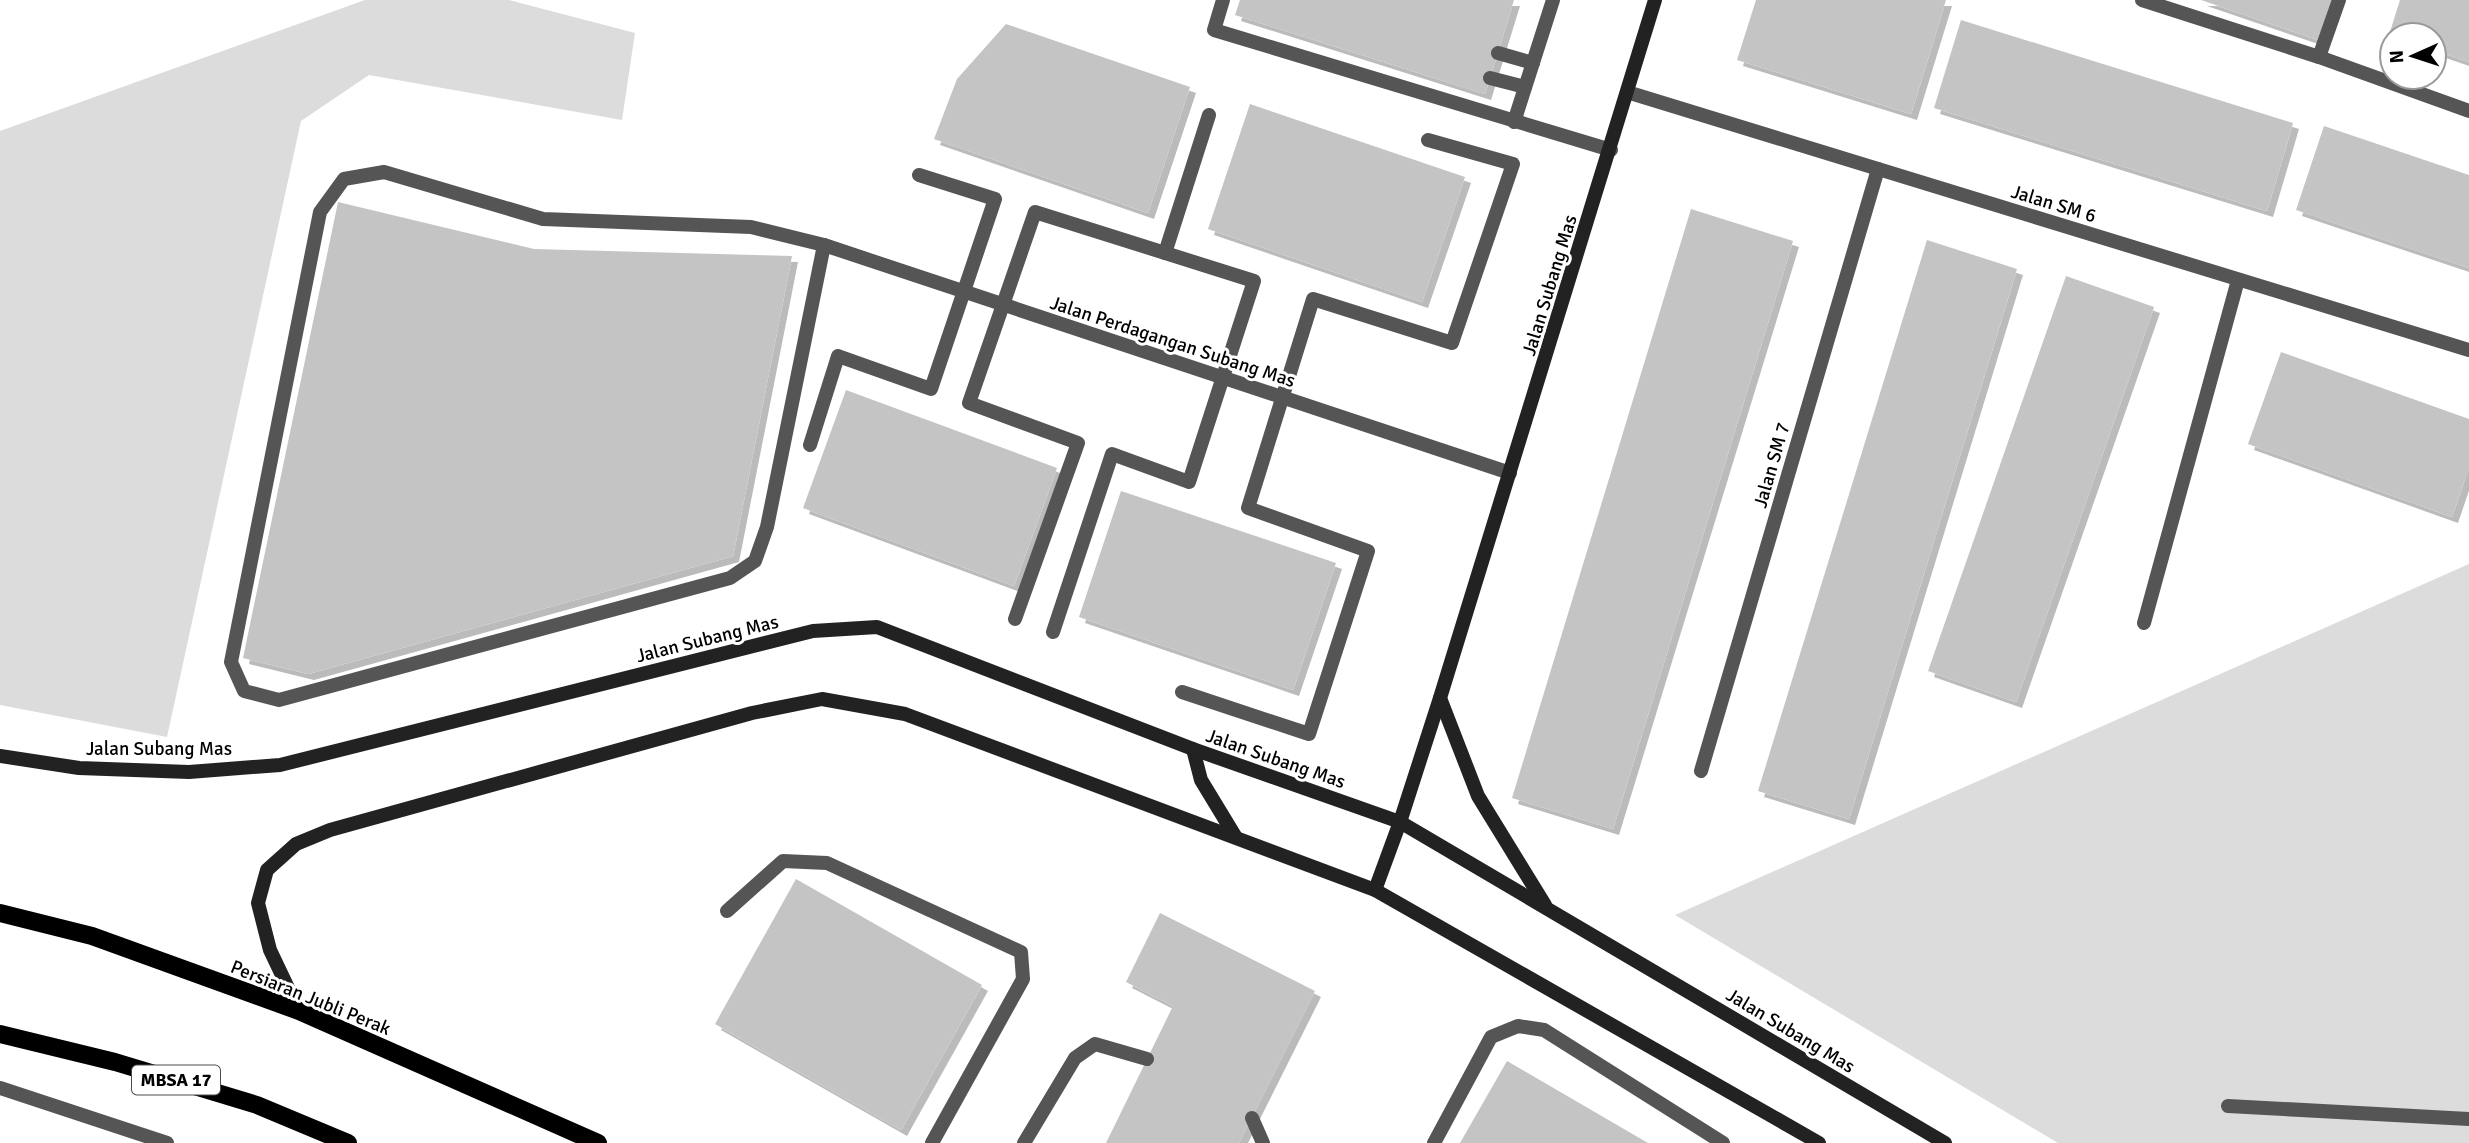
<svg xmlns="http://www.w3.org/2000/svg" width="2469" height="1143" font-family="Signika,sans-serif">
<defs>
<filter id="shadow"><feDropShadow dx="6" dy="6" stdDeviation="0" flood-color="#0004"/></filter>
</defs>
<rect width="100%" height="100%" fill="#fff"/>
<!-- green -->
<g fill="#dcdcdc">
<polygon points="365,0 509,0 635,33 622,120 369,75 301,121 167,737 0,705 0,131"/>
<polygon points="2469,564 2469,1143 2058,1143 1675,915"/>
</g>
<!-- building -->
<g fill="#c4c4c4" filter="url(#shadow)">
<polygon points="1240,0 1514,0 1485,94 1235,15"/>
<polygon points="1756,0 1946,0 1911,114 1737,60"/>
<polygon points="2201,0 2333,0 2321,41"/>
<polygon points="2400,0 2469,0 2469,62 2434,50 2434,35 2389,35"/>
<polygon points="1961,20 2293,123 2267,211 1934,108"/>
<polygon points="1006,24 1190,87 1148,213 934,139 957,79"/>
<polygon points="1250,104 1465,177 1422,302 1208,229"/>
<polygon points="2324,126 2469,175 2469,268 2296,210"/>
<polygon points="338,202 534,249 792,256 733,556 308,674 243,658"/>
<polygon points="1691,209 1793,241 1613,829 1512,798"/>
<polygon points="1927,240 2017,269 1849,819 1758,791"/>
<polygon points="2066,276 2154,307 2016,702 1928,671"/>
<polygon points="2281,352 2469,419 2469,467 2452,517 2248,444"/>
<polygon points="846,390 1057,468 1014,586 803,508"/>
<polygon points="1121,491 1336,563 1293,690 1079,617"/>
<polygon points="796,879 982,985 901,1130 715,1024"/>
<polygon points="1160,913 1315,991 1239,1143 1106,1143 1173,1006 1126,982"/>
<polygon points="1507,1061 1648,1143 1460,1143"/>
</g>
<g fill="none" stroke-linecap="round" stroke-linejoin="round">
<!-- lane -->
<g stroke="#555" stroke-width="14">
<polyline points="1223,0 1214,30 1611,150"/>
<polyline points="2142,0 2319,57 2469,111"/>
<polyline points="1498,53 1533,63"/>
<polyline points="2319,57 2339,0"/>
<polyline points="1490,78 1525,87"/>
<polyline points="1514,122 1553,0"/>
<polygon points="384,172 543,219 751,227 824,245 767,527 755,561 730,578 279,700 244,691 231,662 320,212 344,179"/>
<polyline points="1165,253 1209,115"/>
<polyline points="810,445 838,356 931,389 995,199 919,175"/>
<polyline points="1015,619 1078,443 969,403 1035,212 1254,281 1189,482 1112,454 1053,632"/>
<polyline points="1182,692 1309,734 1368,551 1248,508 1313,299 1452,343 1513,164 1428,140"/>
<polyline points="727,911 783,861 827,863 1021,952 1023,979 932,1143"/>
<polyline points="2228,1106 2469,1119"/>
<polyline points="1252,1118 1263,1143"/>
<polyline points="1024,1143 1075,1058 1095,1044 1147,1059"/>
<polyline points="1434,1143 1491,1037 1518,1026 1544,1030 1723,1143"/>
</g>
<!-- street -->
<g stroke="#555" stroke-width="14">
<polyline points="1627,92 2469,350"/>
<polyline points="824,245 1510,473"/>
<polyline points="2144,623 2238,280"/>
<polyline points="1701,771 1878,169"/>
<polyline points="0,1088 167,1143"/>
</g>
<!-- secondary -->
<g stroke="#222" stroke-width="14">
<polyline points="1440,698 1478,796 1545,905"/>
<polyline points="1193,749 1201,780 1235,836"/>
<polyline points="0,756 79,768 189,772 280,765 813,631 877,627 1193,749 1400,822 1945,1143"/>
<polyline points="1375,890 1400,822 1440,698 1655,0"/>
<polyline points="299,1011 270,950 258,903 267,870 296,844 330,830 752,713 822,699 905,714 1375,890 1819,1143"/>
</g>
<!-- primary -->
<g stroke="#000" stroke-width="18">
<polyline points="0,913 92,936 299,1011 598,1143"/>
<polyline points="0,1034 115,1062 257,1105 348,1143"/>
</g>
</g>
<g text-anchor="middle" stroke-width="6" stroke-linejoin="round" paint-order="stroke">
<!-- shield labels -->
<rect fill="#fff" stroke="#4c4c4c" stroke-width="2" x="132" y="1065.5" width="88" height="29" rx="5"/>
<g font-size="18" font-weight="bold" fill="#000">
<text x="176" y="1086">MBSA 17</text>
</g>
<!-- street labels -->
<g font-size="19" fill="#000" stroke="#fff">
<text transform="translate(2054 203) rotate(17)" y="7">Jalan SM 6</text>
<text transform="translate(1549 285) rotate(-73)" y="7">Jalan Subang Mas</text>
<text transform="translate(1173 341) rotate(18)" y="7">Jalan Perdagangan Subang Mas</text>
<text transform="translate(1771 465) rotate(-74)" y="7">Jalan SM 7</text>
<text transform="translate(707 638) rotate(-14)" y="7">Jalan Subang Mas</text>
<text x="159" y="755">Jalan Subang Mas</text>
<text transform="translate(1276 758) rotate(19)" y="7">Jalan Subang Mas</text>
<text transform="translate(311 997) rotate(22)" y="7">Persiaran Jubli Perak</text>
<text transform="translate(1791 1030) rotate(31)" y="7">Jalan Subang Mas</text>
</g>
</g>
<!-- north arrow -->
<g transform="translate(2413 56) rotate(267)"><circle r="33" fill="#ffffff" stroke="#999999" stroke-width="2"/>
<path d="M0-5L12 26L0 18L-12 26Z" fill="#000000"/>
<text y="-10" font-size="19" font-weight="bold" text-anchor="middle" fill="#000000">N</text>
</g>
</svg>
